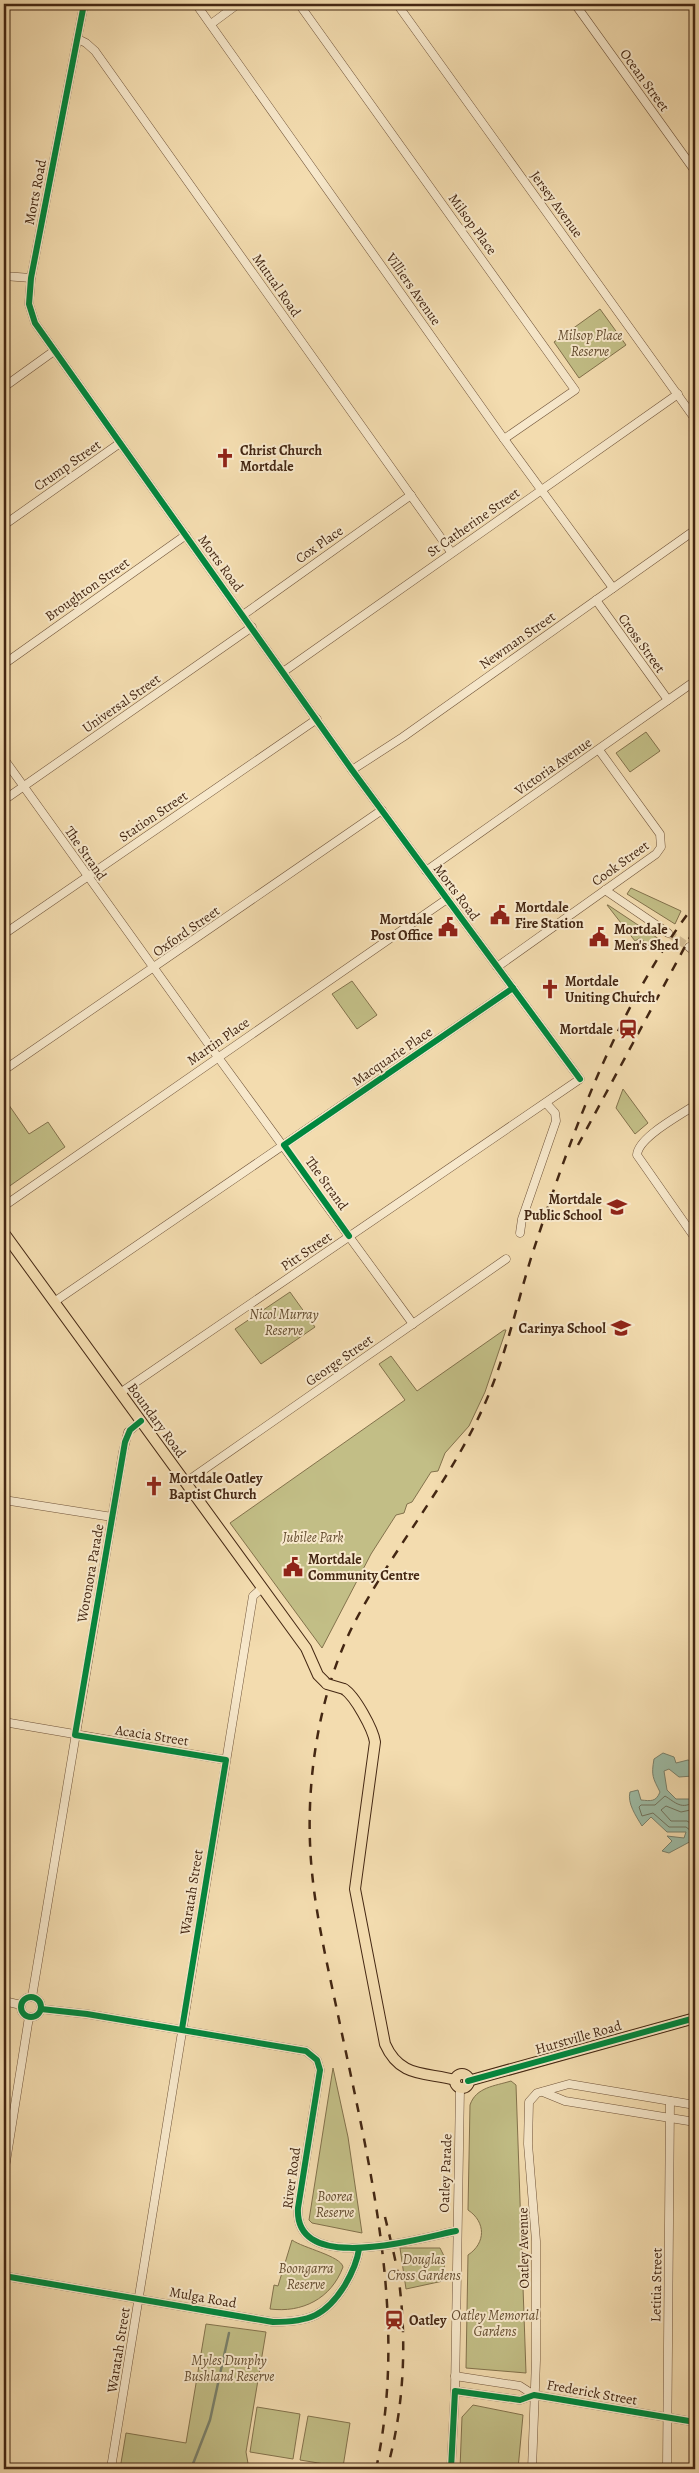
<svg xmlns="http://www.w3.org/2000/svg" width="699" height="2473" font-family="Alegreya,serif">
<rect width="100%" height="100%" fill="#f3dcaf"/>
<filter id="stains"><feTurbulence type="fractalNoise" baseFrequency=".004" numOctaves="4"/><feColorMatrix values="0 0 0 0 .2 0 0 0 0 .09 0 0 0 0 .02 0 0 0 .5 -.17"/></filter>
<radialGradient id="worn" r=".72"><stop offset=".6" stop-color="#630" stop-opacity="0"/><stop offset="1" stop-color="#630" stop-opacity=".3"/></radialGradient>
<!-- green -->
<g fill="#c2be86" stroke="#83724c">
<polygon points="600,309 626,345 579,378 554,342"/>
<polygon points="646,732 660,751 630,772 616,753"/>
<polygon points="631,888 681,911 675,924 627,894"/>
<polygon points="607,905 608,905 662,941 655,951 640,938 635,941"/>
<polygon points="352,981 377,1015 357,1029 332,994"/>
<polygon points="623,1089 648,1123 635,1134 616,1108"/>
<polygon points="4,1098 29,1134 48,1122 65,1147 4,1190"/>
<polygon points="290,1292 315,1327 261,1364 235,1329"/>
<polygon points="504,1330 506,1330 485,1392 469,1426 445,1453 438,1471 431,1472 412,1502 407,1504 404,1513 396,1515 371,1554 322,1648 230,1523 405,1400 379,1364 391,1356 417,1391"/>
<polygon points="333,2068 348,2137 362,2233 312,2223 309,2220"/>
<path d="M511,2081L516,2085L526,2373L466,2368L468,2255C486,2243 486,2222 468,2210L470,2105C476,2087 495,2086 511,2081Z"/>
<path d="M292,2240C303,2248 341,2256 343,2267C331,2299 302,2313 270,2309L274,2285L278,2286Z"/>
<polygon points="400,2248 440,2248 445,2258 443,2281 406,2289"/>
<polygon points="206,2324 266,2332 246,2452 249,2469 120,2469 126,2433 186,2443"/>
<polygon points="473,2405 523,2415 518,2469 460,2469 462,2417"/>
<polygon points="257,2407 300,2414 293,2459 250,2452"/>
<polygon points="308,2416 350,2423 343,2467 300,2460"/>
</g>
<!-- water -->
<path fill="#9dbca6" stroke="#79806b" d="M663,1753L674,1757L676,1763L688,1760L695,1763V1783L693,1776L679,1777L669,1769L664,1771L667,1790L676,1799H690L695,1790V1839L669,1853L662,1851L672,1841L667,1836L684,1838L686,1832H667L651,1817L642,1826C636,1816 627,1803 630,1792L638,1790L641,1800C651,1801 656,1802 660,1792C653,1778 651,1776 654,1759Z"/>
<g fill="none" stroke-linecap="round" stroke-linejoin="round">
<!-- shore -->
<g stroke="#70725c" stroke-width="1">
<path d="M695,1801C682,1811 675,1802 665,1796L655,1805H641L639,1807L642,1816L653,1813L669,1827H686L695,1834"/>
<polyline points="695,1809 681,1812 666,1806 661,1810 671,1821 687,1821 695,1826"/>
</g>
<!-- stream -->
<polyline stroke="#79806b" stroke-width="2.5" points="191,2469 210,2420 229,2333"/>
<!-- minor-tunnel -->
<polyline stroke="#d0b890" stroke-width="8" stroke-dasharray="8 4" stroke-linecap="butt" points="668,933 689,947"/>
<defs>
<g id="minor">
<polyline points="84,4 31,278 29,304 35,323 352,770 580,1079 120,1393"/>
<polyline points="196,4 504,439 613,588"/>
<polyline points="299,4 575,390 504,439"/>
<polyline points="397,4 695,419"/>
<polyline points="575,4 695,171"/>
<polyline points="211,24 238,4"/>
<polyline points="78,39 86,43 95,51 451,552"/>
<polyline points="4,276 31,278"/>
<polyline points="4,387 54,351"/>
<polyline points="4,525 120,443"/>
<polyline points="596,600 668,700"/>
<polyline points="243,615 411,495"/>
<polyline points="4,664 186,535"/>
<polyline points="283,672 678,394"/>
<polyline points="4,759 212,1049 413,1324"/>
<polyline points="352,770 403,737 695,530"/>
<polyline points="4,800 252,627"/>
<polyline points="426,871 695,681"/>
<polyline points="605,890 668,933"/>
<polyline points="4,934 317,719"/>
<polyline points="689,947 695,952"/>
<polyline points="497,967 656,854 661,847 660,834 599,750"/>
<polyline points="4,1070 382,810"/>
<path d="M695,1105C681,1115 638,1137 637,1155L695,1238"/>
<polyline points="4,1206 447,899"/>
<polyline points="520,1233 522,1219 556,1121 555,1113 546,1103"/>
<polyline points="4,1248 8,1238"/>
<polyline points="54,1302 513,988"/>
<polyline points="186,1482 506,1259"/>
<polyline points="4,1500 112,1517"/>
<polyline points="4,1722 226,1760"/>
<circle cx="31" cy="2007" r="10"/>
<polyline points="32,1997 123,1452 128,1432 141,1421"/>
<polyline points="4,2001 21,2005"/>
<path d="M41,2009L87,2014L306,2051L317,2060L320,2070L298,2208C294,2276 420,2238 456,2231"/>
<polyline points="543,2092 565,2101 695,2122"/>
<polyline points="4,2174 29,2017"/>
<path d="M4,2276L273,2322C309,2322 326,2316 345,2285C352,2273 357,2263 359,2249"/>
<polyline points="455,2376 520,2386 534,2395 695,2422"/>
<polyline points="455,2391 520,2400 534,2395"/>
<polyline points="111,2468 253,1596 262,1588"/>
<polyline points="451,2469 455,2391 460,2088"/>
<polyline points="532,2469 536,2360 536,2241 528,2144 529,2102 537,2093 569,2084 695,2105"/>
<polyline points="667,2469 670,2101"/>
</g>
<g id="major">
<polyline points="4,1233 306,1648 318,1675 327,1684"/>
<path d="M344,1689C355,1696 373,1729 375,1742L355,1889L385,2044C400,2078 425,2072 455,2080"/>
<circle cx="462" cy="2081" r="7"/>
<polyline points="468,2081 695,2018"/>
</g>
</defs>
<!-- minor casing -->
<use href="#minor" stroke="#70543a" stroke-width="9"/>
<!-- major casing -->
<use href="#major" stroke="#442713" stroke-width="12"/>
<!-- minor -->
<use href="#minor" stroke="#f7e8cb" stroke-width="8"/>
<!-- major -->
<use href="#major" stroke="#f3dcaf" stroke-width="10"/>
<!-- rail -->
<g stroke="#442713" stroke-width="2.5" stroke-dasharray="9 9" stroke-linecap="butt">
<polyline points="578,1145 695,928"/>
<path d="M385,2217C390,2238 396,2260 399,2281C407,2343 404,2409 387,2469"/>
<path d="M376,2469C409,2318 369,2163 338,2015C326,1958 312,1901 310,1843C307,1769 322,1681 358,1616C399,1540 456,1474 489,1394C507,1350 517,1304 531,1258C571,1135 616,1008 695,904"/>
</g>
<defs>
<polyline id="major-bridge" points="327,1684 344,1689"/>
</defs>
<!-- major-bridge casing -->
<use href="#major-bridge" stroke="#442713" stroke-width="12" stroke-linecap="butt"/>
<!-- major-bridge -->
<use href="#major-bridge" stroke="#f3dcaf" stroke-width="10"/>
<defs>
<g id="cycleway">
<polyline points="84,4 31,278 29,304 35,323 352,770 580,1079"/>
<polyline points="349,1236 284,1145 513,988"/>
<polyline points="141,1421 130,1430 125,1442 75,1735 226,1760 182,2029"/>
<circle cx="31" cy="2007" r="10"/>
<path d="M41,2009L87,2014L306,2051L317,2060L320,2070L298,2208C294,2276 420,2238 456,2231"/>
<polyline points="468,2081 695,2018"/>
<path d="M4,2276L273,2322C309,2322 326,2316 345,2285C352,2273 357,2263 359,2249"/>
<polyline points="451,2469 455,2391 520,2400 534,2395 695,2422"/>
</g>
</defs>
<!-- cycleway casing -->
<use href="#cycleway" stroke="#f7e8cb" stroke-width="9"/>
<!-- cycleway -->
<use href="#cycleway" stroke="#00873e" stroke-width="6"/>
</g>
<!-- icons -->
<defs>
<symbol id="church-bare" viewBox="-9 -9 18 18"><path d="M-1.2-6h2.4v3.5h3.3v2.4h-3.3V6h-2.4V-.1h-3.3v-2.4h3.3Z" fill="#8f2418" stroke="#f7e8cb" stroke-width="2.5" paint-order="stroke"/></symbol>
<symbol id="civic-bare" viewBox="-9 -9 18 18"><path d="M-.6-6.5H3V-4.5H.6V-3L4-1V1h2V6H-6V1h2V-1L-.6-3ZM-1.2 2.5V6h2.4V2.5Z" fill="#8f2418" stroke="#f7e8cb" stroke-width="2.5" paint-order="stroke"/></symbol>
<symbol id="station-bare" viewBox="-9 -9 18 18"><path d="M-3-6H3Q5-6 5-4V2Q5 4 3 4L4.5 6H3L1.5 4h-3L-3 6H-4.5L-3 4Q-5 4-5 2V-4Q-5-6-3-6ZM-3.5-4v3h7v-3ZM-3.5 1v1.5H-2V1ZM2 1v1.5H3.5V1Z" fill="#8f2418" stroke="#f7e8cb" stroke-width="2.5" paint-order="stroke"/></symbol>
<symbol id="school-bare" viewBox="-9 -9 18 18"><path d="M0-5L7-2L0 1L-7-2ZM-4 1L0 2.5L4 1V4Q0 6-4 4Z" fill="#8f2418" stroke="#f7e8cb" stroke-width="2.5" paint-order="stroke"/></symbol>
</defs>
<g fill-rule="evenodd">
<use href="#church-bare" x="211" y="444" width="28" height="28"/>
<use href="#civic-bare" x="486" y="901" width="28" height="28"/>
<use href="#civic-bare" x="434" y="913" width="28" height="28"/>
<use href="#civic-bare" x="585" y="923" width="28" height="28"/>
<use href="#church-bare" x="536" y="975" width="28" height="28"/>
<use href="#station-bare" x="614" y="1015" width="28" height="28"/>
<use href="#school-bare" x="603" y="1193" width="28" height="28"/>
<use href="#school-bare" x="607" y="1314" width="28" height="28"/>
<use href="#church-bare" x="140" y="1472" width="28" height="28"/>
<use href="#civic-bare" x="279" y="1553" width="28" height="28"/>
<use href="#station-bare" x="380" y="2306" width="28" height="28"/>
</g>
<g text-anchor="middle" stroke-width="4" stroke-linejoin="round" paint-order="stroke">
<!-- street labels -->
<g font-size="14" fill="#442713" stroke="#f7e8cb">
<text transform="translate(645 80) rotate(54)" y="5">Ocean Street</text>
<text transform="translate(35 192) rotate(-79)" y="5">Morts Road</text>
<text transform="translate(557 204) rotate(54)" y="5">Jersey Avenue</text>
<text transform="translate(473 224) rotate(54)" y="5">Milsop Place</text>
<text transform="translate(277 285) rotate(55)" y="5">Mutual Road</text>
<text transform="translate(414 289) rotate(55)" y="5">Villiers Avenue</text>
<text transform="translate(67 465) rotate(-35)" y="5">Crump Street</text>
<text transform="translate(473 522) rotate(-35)" y="5">St Catherine Street</text>
<text transform="translate(319 544) rotate(-35)" y="5">Cox Place</text>
<text transform="translate(221 563) rotate(54)" y="5">Morts Road</text>
<text transform="translate(87 589) rotate(-35)" y="5">Broughton Street</text>
<text transform="translate(517 640) rotate(-35)" y="5">Newman Street</text>
<text transform="translate(642 643) rotate(54)" y="5">Cross Street</text>
<text transform="translate(121 703) rotate(-35)" y="5">Universal Street</text>
<text transform="translate(553 766) rotate(-35)" y="5">Victoria Avenue</text>
<text transform="translate(153 816) rotate(-34)" y="5">Station Street</text>
<text transform="translate(86 853) rotate(55)" y="5">The Strand</text>
<text transform="translate(620 863) rotate(-36)" y="5">Cook Street</text>
<text transform="translate(457 892) rotate(53)" y="5">Morts Road</text>
<text transform="translate(186 931) rotate(-35)" y="5">Oxford Street</text>
<text transform="translate(218 1041) rotate(-35)" y="5">Martin Place</text>
<text transform="translate(392 1056) rotate(-34)" y="5">Macquarie Place</text>
<text transform="translate(327 1183) rotate(54)" y="5">The Strand</text>
<text transform="translate(306 1251) rotate(-34)" y="5">Pitt Street</text>
<text transform="translate(339 1360) rotate(-35)" y="5">George Street</text>
<text transform="translate(157 1420) rotate(54)" y="5">Boundary Road</text>
<text transform="translate(90 1573) rotate(-80)" y="5">Woronora Parade</text>
<text transform="translate(152 1735) rotate(9)" y="5">Acacia Street</text>
<text transform="translate(191 1892) rotate(-81)" y="5">Waratah Street</text>
<text transform="translate(578 2037) rotate(-16)" y="5">Hurstville Road</text>
<text transform="translate(445 2173) rotate(-88)" y="5">Oatley Parade</text>
<text transform="translate(291 2178) rotate(-82)" y="5">River Road</text>
<text transform="translate(523 2248) rotate(-91)" y="5">Oatley Avenue</text>
<text transform="translate(656 2285) rotate(-89)" y="5">Letitia Street</text>
<text transform="translate(203 2297) rotate(10)" y="5">Mulga Road</text>
<text transform="translate(118 2350) rotate(-81)" y="5">Waratah Street</text>
<text transform="translate(592 2392) rotate(10)" y="5">Frederick Street</text>
</g>
<!-- park labels -->
<g font-size="14" font-style="italic" fill="#644d30" stroke="#f7e8cb">
<text x="590" y="340">Milsop Place<tspan x="590" dy="16">Reserve</tspan></text>
<text x="284" y="1319">Nicol Murray<tspan x="284" dy="16">Reserve</tspan></text>
<text x="313" y="1542">Jubilee Park</text>
<text x="335" y="2201">Boorea<tspan x="335" dy="16">Reserve</tspan></text>
<text x="424" y="2264">Douglas<tspan x="424" dy="16">Cross Gardens</tspan></text>
<text x="306" y="2273">Boongarra<tspan x="306" dy="16">Reserve</tspan></text>
<text x="495" y="2320">Oatley Memorial<tspan x="495" dy="16">Gardens</tspan></text>
<text x="229" y="2365">Myles Dunphy<tspan x="229" dy="16">Bushland Reserve</tspan></text>
</g>
<!-- poi labels -->
<g font-size="14" font-weight="bold" fill="#442713" stroke="#f7e8cb" text-anchor="start">
<text x="240" y="455">Christ Church<tspan x="240" dy="16">Mortdale</tspan></text>
<text x="515" y="912">Mortdale<tspan x="515" dy="16">Fire Station</tspan></text>
<text x="433" y="924" text-anchor="end">Mortdale<tspan x="433" dy="16">Post Office</tspan></text>
<text x="614" y="934">Mortdale<tspan x="614" dy="16">Men's Shed</tspan></text>
<text x="565" y="986">Mortdale<tspan x="565" dy="16">Uniting Church</tspan></text>
<text x="613" y="1034" text-anchor="end">Mortdale</text>
<text x="602" y="1204" text-anchor="end">Mortdale<tspan x="602" dy="16">Public School</tspan></text>
<text x="606" y="1333" text-anchor="end">Carinya School</text>
<text x="169" y="1483">Mortdale Oatley<tspan x="169" dy="16">Baptist Church</tspan></text>
<text x="308" y="1564">Mortdale<tspan x="308" dy="16">Community Centre</tspan></text>
<text x="409" y="2325">Oatley</text>
</g>
</g>
<!-- margin -->
<rect width="699" height="2473" fill="none" stroke="#f3dcaf" stroke-width="20"/>
<rect x="5" y="5" width="689" height="2463" fill="none" stroke="#442713" stroke-width="2.5"/>
<rect x="10" y="10" width="679" height="2453" fill="none" stroke="#442713"/>
<rect width="100%" height="100%" filter="url(#stains)"/>
<rect width="100%" height="100%" fill="url(#worn)"/>
</svg>
